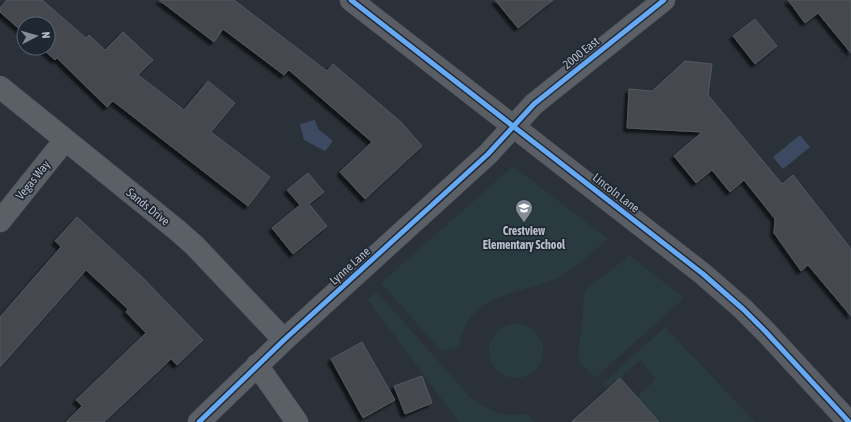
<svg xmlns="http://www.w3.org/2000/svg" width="851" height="422" font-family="'Asap Condensed',sans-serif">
<defs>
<filter id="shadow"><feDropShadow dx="-3.5" dy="3.5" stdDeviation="1" flood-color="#0009"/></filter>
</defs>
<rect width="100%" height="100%" fill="#2b3138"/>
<!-- green -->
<g fill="#293b3e">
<path d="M513,166L607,238L606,240C595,251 585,259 573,268C568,271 563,275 558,278C530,290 486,294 468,321C463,329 461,338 459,347L441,351L381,283Z"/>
<polygon points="629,255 684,298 595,378 578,361 585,291 599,279 624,260"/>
<path d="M377,292L471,398C483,406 493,413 508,415C514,416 521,414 527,414L534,422H459L368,300Z"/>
<circle cx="516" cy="351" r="27"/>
<polygon points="665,327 755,422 659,422 637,397 656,379 640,360 607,390 602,384"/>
</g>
<!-- water -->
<g fill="#3b4a61">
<polygon points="315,120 318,129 333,141 325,151 304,140 300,124"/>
<polygon points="800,135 810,147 783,169 773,157"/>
</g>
<!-- building -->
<g fill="#454a50" stroke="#53585f" filter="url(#shadow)">
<polygon points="7,0 42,0 86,38 89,35 105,50 123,32 153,60 138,75 184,110 208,81 235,103 211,132 270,177 248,206 113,101 107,107 57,58 55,60 42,48 48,48 48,24 24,24 24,33 0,12 0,8"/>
<polygon points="159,0 234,0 327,71 333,64 402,123 422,146 365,199 340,172 372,142 289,70 284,75 223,29 214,42"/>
<polygon points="495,0 553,0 518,28"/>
<polygon points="788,0 851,0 851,53 818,13 805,23"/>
<polygon points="755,19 777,46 755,64 733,36"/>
<polygon points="685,61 712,64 708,95 782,184 793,175 851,249 851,316 808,265 801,271 774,233 775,219 744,180 730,192 712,170 696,183 674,156 702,132 627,128 629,89 652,91"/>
<polygon points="308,173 324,192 309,204 327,226 293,254 272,228 300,205 287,190"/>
<polygon points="77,217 142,277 203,340 177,365 171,359 104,422 66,422 82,406 76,400 146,333 126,312 128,309 86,270 0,367 0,317 61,247 55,241"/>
<polygon points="362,342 395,400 363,418 331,359"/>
<polygon points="422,376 432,403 405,414 394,386"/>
<polygon points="620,378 659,422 571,422 607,390"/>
</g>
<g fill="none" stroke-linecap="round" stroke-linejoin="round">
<defs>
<g id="street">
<polyline points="0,87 177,230 195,246 284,340"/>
<polyline points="0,221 65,140"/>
<polyline points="257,365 297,422"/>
<polyline points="199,422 284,340 488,154 534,104 664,0"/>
</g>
<polyline id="secondary" points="351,0 703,274 743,309 765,331 849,422"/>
</defs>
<!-- street casing -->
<use href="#street" stroke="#494d53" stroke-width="23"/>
<!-- secondary casing -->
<use href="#secondary" stroke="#494d53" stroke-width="23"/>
<!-- street -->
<use href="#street" stroke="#5b5f66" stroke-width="22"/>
<!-- secondary -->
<use href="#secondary" stroke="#5a5e64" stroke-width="22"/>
<defs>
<g id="cycleway">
<polyline points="351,0 703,274 743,309 765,331 849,422"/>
<polyline points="199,422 284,340 488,154 534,104 664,0"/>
</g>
</defs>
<!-- cycleway casing -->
<use href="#cycleway" stroke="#1f2733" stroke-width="8"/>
<!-- cycleway -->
<use href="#cycleway" stroke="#66a8f1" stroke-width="5"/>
</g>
<!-- icons -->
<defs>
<symbol id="school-pin" viewBox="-11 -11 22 30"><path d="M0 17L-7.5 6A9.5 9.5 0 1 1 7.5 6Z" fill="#858c96" stroke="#1f2733"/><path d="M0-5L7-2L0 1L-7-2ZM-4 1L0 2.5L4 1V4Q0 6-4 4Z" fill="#fff"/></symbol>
</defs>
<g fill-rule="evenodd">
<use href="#school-pin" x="514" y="198" width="20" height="27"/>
</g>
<g text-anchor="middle" stroke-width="3.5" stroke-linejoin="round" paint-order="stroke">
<!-- street labels -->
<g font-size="12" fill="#b6bdc8" stroke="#1f2733">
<text transform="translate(581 53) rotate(-39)" y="4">2000 East</text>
<text transform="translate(33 180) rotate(-51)" y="4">Vegas Way</text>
<text transform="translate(616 193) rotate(38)" y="4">Lincoln Lane</text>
<text transform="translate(148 207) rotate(39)" y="4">Sands Drive</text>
<text transform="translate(350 266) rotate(-42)" y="4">Lynne Lane</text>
</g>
<!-- poi labels -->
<g font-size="12" font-weight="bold" fill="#b6bdc8" stroke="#1f2733">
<text x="524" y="235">Crestview<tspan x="524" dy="14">Elementary School</tspan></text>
</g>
</g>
<!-- north arrow -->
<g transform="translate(36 36) rotate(84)"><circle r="19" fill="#1f2733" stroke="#5b636f"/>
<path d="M0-3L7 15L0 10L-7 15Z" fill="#858c96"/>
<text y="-6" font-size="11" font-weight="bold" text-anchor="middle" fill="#b6bdc8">N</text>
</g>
</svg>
